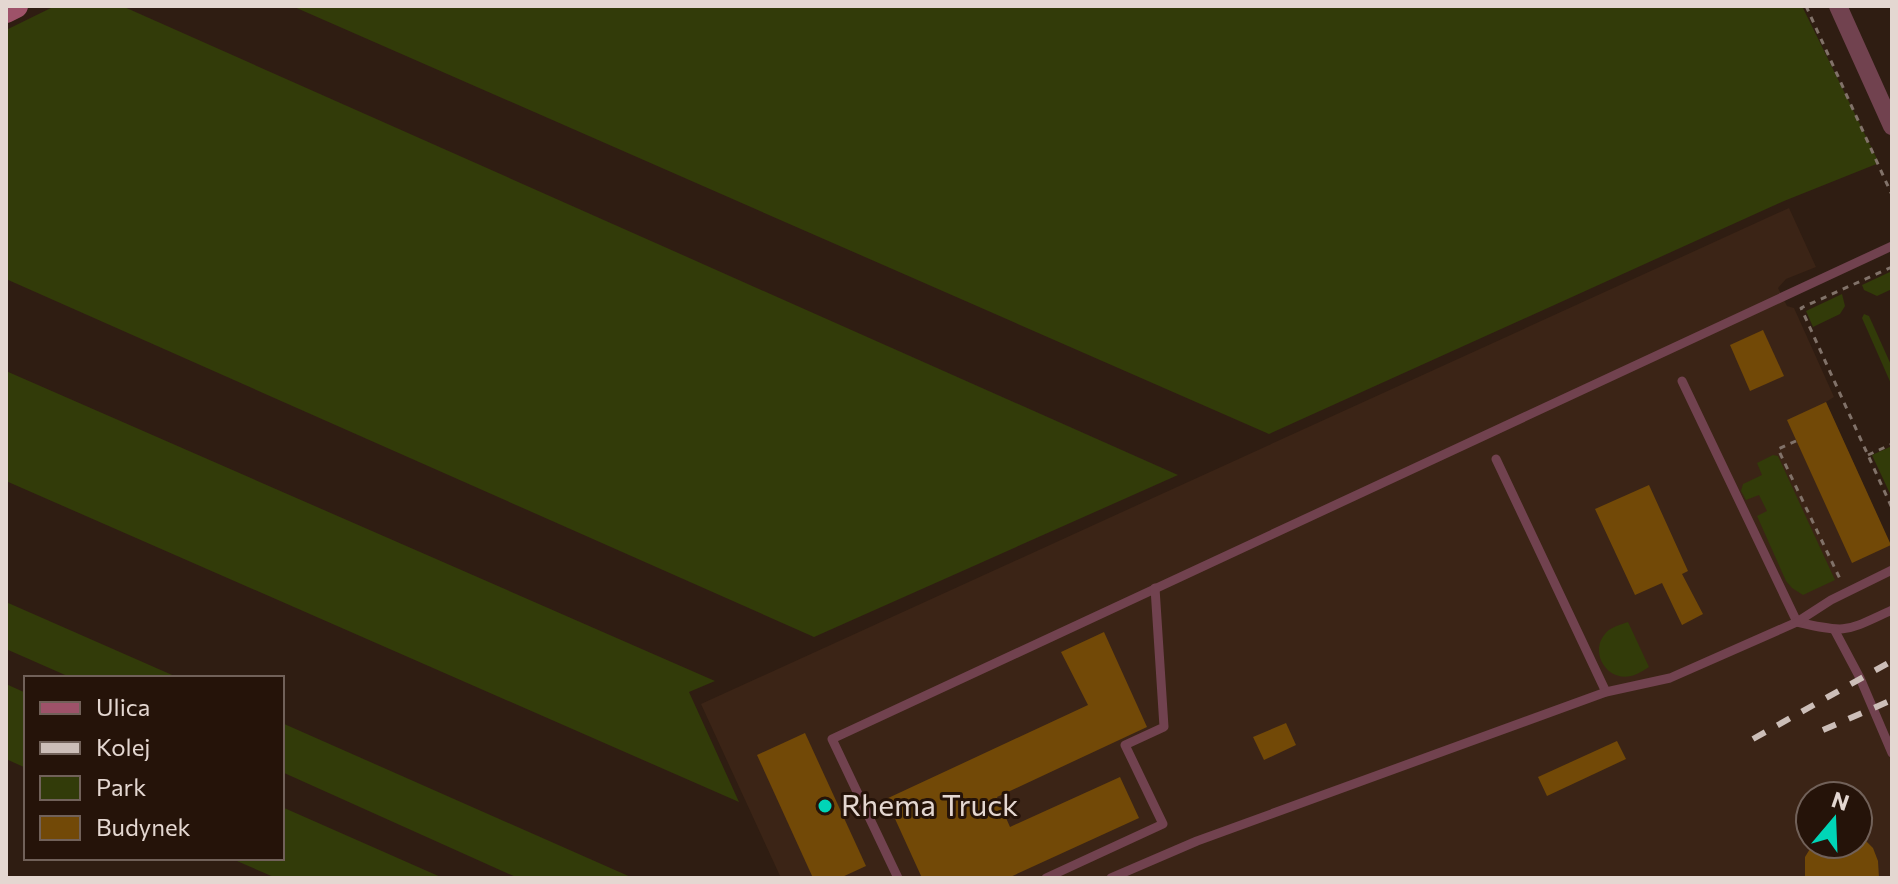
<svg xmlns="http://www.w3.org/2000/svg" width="1898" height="884" font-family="Commissioner,sans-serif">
<rect width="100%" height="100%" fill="#2f1d12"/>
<!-- built -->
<path fill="#3b2416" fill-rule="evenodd" d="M1789,208L1816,267L1786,279L1778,288L1787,306L1794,308L1834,397L1826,402L1892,548V878H781L701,704ZM1810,796H1858V844H1810Z"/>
<!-- green -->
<g fill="#323b09">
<polygon points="55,6 122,6 1178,475 814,637 6,279 6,30"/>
<polygon points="292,6 1802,6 1879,163 1784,201 1269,434"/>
<polygon points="1892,271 1892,289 1877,296 1864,290 1862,285"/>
<polygon points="1842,294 1845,306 1840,314 1813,327 1806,311"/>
<polygon points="1864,314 1869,316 1892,367 1892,386 1862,318"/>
<polygon points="6,371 715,681 689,692 739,802 6,481"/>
<polygon points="1892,446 1892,498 1872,455"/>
<polygon points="1773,455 1778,456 1835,580 1803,595 1792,588 1786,581 1757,516 1767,511 1759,495 1746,500 1741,491 1743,484 1762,475 1757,463"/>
<polygon points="6,602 179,678 72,678 6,649"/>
<path d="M1628,622L1649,667C1644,670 1637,675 1631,676C1607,682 1589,652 1605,634C1610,627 1620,625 1628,622Z"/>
<polygon points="6,684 26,693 26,768 6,759"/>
<polygon points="282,723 633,878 518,878 282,772"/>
<polygon points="282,807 443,878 276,878 230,858 282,858"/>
</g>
<!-- building -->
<g fill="#724907">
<polygon points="1763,330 1784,376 1750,391 1730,345"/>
<polygon points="1826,402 1891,545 1852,563 1787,420"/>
<polygon points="1649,485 1688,571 1682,574 1703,614 1682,625 1662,583 1635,595 1595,509"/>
<polygon points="1104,632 1147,727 997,797 1010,827 1120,777 1139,818 1008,878 922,878 886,799 1088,705 1061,652"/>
<polygon points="1286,723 1296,745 1264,760 1253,737"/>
<polygon points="805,733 866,866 840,878 813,878 757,755"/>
<polygon points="1617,741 1626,759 1547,796 1538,777"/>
<polygon points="1858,833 1873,848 1878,861 1879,878 1805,878 1805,857 1813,844 1858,844"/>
</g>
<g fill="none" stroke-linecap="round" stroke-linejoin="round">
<!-- path -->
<g stroke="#817269" stroke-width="3" stroke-dasharray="6 6" stroke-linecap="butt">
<polyline points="1806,6 1892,195"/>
<polyline points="1892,267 1801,308 1892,508"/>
<polyline points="1796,441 1778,449 1841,581"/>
<polyline points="1868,455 1892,444"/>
</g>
<!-- lane -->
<g stroke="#71424f" stroke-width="9">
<polyline points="1682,381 1797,622"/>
<polyline points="1496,459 1606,692"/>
<path d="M1797,622C1848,634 1846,631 1892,610"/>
<polyline points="1835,631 1860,678 1892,753"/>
<polyline points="898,878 832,739 1892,246"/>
<polyline points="1046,878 1163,824 1125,745 1164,727 1155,588"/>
<polyline points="1111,878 1197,841 1606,692 1670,678 1797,622 1831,600 1892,570"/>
</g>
<!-- street -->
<polyline stroke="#71424f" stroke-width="18" points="1838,6 1892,126"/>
<!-- secondary -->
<polyline stroke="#9e5269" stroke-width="24" points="6,11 16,6"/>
<!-- rail -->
<g stroke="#ccbeb8" stroke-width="6" stroke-dasharray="14 14" stroke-linecap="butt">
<polyline points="1823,730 1892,700"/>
<polyline points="1753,739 1892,661"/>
</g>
</g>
<!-- markers -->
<circle fill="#00d5b7" stroke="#251309" stroke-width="3" cx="825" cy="806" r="8"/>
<g text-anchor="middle" stroke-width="6" stroke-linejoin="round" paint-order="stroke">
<!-- poi labels -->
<g font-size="30" fill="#e4d7d1" stroke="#251309" text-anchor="start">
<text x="841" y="816">Rhema Truck</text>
</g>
</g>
<!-- border -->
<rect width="1898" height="884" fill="none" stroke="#e4d7d1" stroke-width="16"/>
<!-- legend -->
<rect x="24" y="676" width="260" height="184" fill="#251309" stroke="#716159" stroke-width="2"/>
<rect x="40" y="702" width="40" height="12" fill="#9e5269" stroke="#716159" stroke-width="2"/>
<text x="96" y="716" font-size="24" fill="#e4d7d1">Ulica</text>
<rect x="40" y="742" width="40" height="12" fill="#ccbeb8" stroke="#716159" stroke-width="2"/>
<text x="96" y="756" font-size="24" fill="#e4d7d1">Kolej</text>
<rect x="40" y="776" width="40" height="24" fill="#323b09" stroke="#716159" stroke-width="2"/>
<text x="96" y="796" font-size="24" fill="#e4d7d1">Park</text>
<rect x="40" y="816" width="40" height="24" fill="#724907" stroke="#716159" stroke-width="2"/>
<text x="96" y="836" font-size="24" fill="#e4d7d1">Budynek</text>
<!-- north arrow -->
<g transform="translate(1834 820) rotate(19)"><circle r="38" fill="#251309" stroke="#716159" stroke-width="2"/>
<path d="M0-6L14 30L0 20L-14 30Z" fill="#00d5b7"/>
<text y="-12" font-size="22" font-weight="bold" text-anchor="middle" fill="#e4d7d1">N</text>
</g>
</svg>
